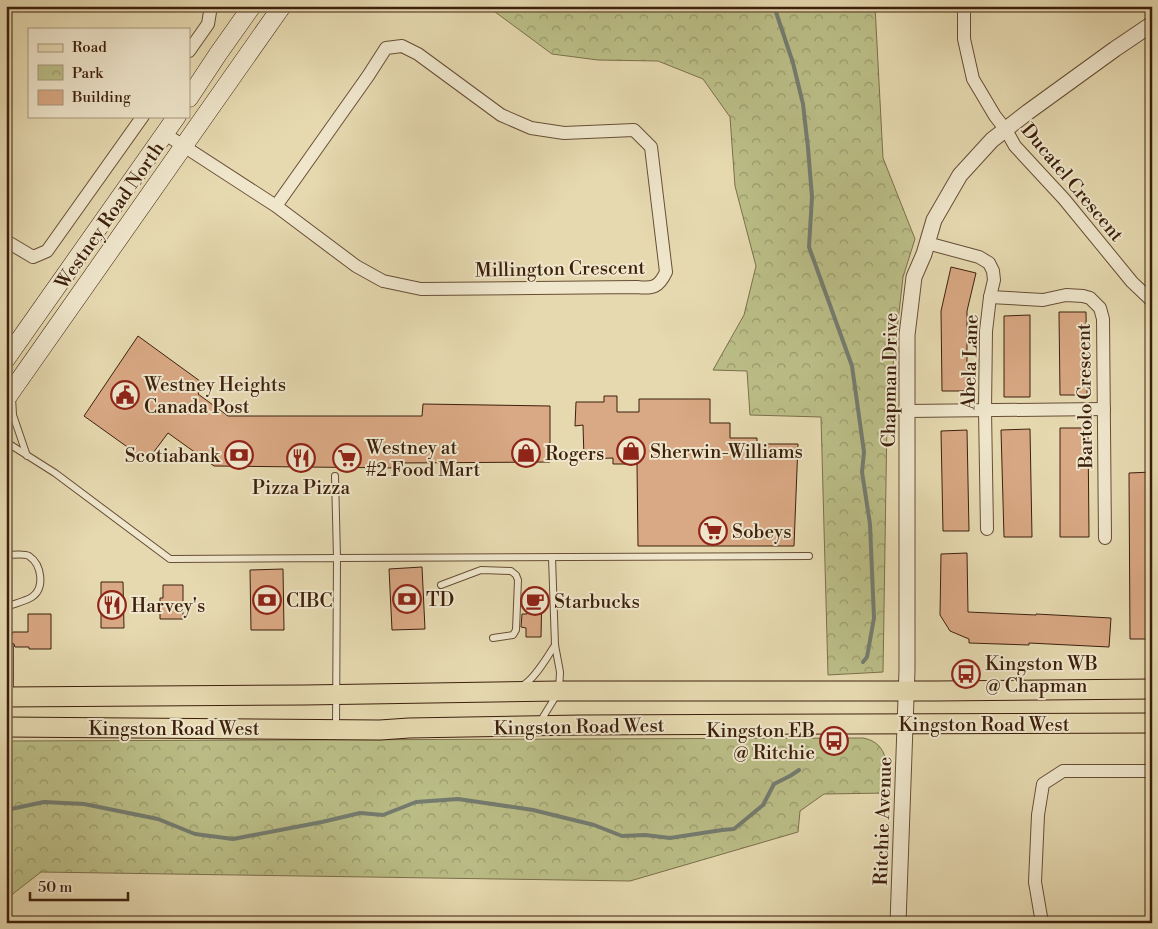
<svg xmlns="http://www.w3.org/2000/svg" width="1158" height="929" font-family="'Libre Bodoni',serif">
<defs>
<pattern id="park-crowns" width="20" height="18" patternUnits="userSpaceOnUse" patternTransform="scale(1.25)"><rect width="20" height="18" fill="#bbbe87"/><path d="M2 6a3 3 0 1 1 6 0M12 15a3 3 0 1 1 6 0" fill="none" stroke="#999a6d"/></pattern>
</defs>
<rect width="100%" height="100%" fill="#e6d9b0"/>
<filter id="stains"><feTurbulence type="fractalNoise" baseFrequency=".004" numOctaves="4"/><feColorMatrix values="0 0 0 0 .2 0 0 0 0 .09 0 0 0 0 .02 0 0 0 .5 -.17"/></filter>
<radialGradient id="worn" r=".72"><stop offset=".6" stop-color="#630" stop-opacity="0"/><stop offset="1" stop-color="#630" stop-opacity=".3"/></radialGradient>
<!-- park -->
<g fill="url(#park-crowns)" stroke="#7c6f4a">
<polygon points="487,6 875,6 883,158 915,239 903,277 887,419 883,672 828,675 821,417 750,415 747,371 713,370 744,315 756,266 735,186 730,117 703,79 658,61 598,60 552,54"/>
<path d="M863,738C891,743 887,771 888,793L824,794L800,811L798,832L630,881L41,872L14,893L6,901V741Z"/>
</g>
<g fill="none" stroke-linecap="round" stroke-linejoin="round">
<!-- stream -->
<g stroke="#747c70" stroke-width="4">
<polyline points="774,6 793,63 803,104 808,148 812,197 809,247 852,366 864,452 862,472 870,524 874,618 867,657 863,662"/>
<polyline points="6,810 44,802 84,804 158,819 195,834 233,839 322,822 360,813 383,815 416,802 458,799 533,810 594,825 622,836 645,835 670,838 722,830 734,829 763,805 774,784 790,776 799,770"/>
</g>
</g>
<!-- building -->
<g fill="#d9a884" stroke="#3d200c">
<polygon points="951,267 976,273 967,311 967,391 942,391 941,311"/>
<polygon points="1059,312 1086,312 1087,395 1060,395"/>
<polygon points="1030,315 1030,397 1004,397 1004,316"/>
<polygon points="138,336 204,384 198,394 228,416 422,416 423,404 550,406 550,462 398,463 398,468 214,466 168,433 147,461 84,416"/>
<polygon points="604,396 617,396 617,412 639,412 639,399 710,399 710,423 730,423 730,438 757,438 757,444 798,444 794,546 638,546 637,464 613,464 613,458 584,459 583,425 575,426 576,402 604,402"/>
<polygon points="1060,428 1088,428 1089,537 1060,537"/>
<polygon points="1030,429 1032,537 1004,537 1001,430"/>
<polygon points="967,430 969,531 943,531 941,431"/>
<polygon points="1152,472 1152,639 1130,639 1129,473"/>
<polygon points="967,553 968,612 1036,615 1036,614 1111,618 1109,647 1029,643 1029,645 969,643 969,639 950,631 940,615 941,554"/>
<polygon points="422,567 425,629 392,630 389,569"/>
<polygon points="283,569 284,630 251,630 250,570"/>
<polygon points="101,582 123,582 124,628 101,628"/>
<polygon points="163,585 183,585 183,619 160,619 160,598 163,598"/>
<polygon points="528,588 542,589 541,637 526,637 526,628 521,627 522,614 527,614"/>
<polygon points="28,614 51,614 51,649 29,649 29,647 15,647 14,644 10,642 6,644 6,637 11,636 13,632 28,632"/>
</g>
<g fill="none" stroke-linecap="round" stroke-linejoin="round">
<defs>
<g id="service">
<polyline points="12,397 13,415 27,456"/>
<polyline points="6,442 55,473 170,559 337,558 336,728"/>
<polyline points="335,476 337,558 809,556"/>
<path d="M6,555C13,555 24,553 29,556C42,565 45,588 32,597C26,601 13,604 6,607"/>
<polyline points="441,585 481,570 511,571 516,575 518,580 516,630 513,635 493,638"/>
<polyline points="6,607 8,632"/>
<path d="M521,686C533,682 548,656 555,645"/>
<polyline points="10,695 10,647"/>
<polyline points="540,722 559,691 560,672 555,645 552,557"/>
</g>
<g id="minor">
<polyline points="964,6 964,39 973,79 995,116 1006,130 1015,146 1064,199 1132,282 1152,301"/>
<polyline points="189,51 208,24 211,6"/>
<path d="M165,134L276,206L356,266L383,281L421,289L637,287C653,289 659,287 666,272L651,147L634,130L564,133L531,128L501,115L418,54L402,46L386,48L368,76L276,206"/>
<polyline points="6,241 33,257 47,251 143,116"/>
<polyline points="927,243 979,257 989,263 993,271 994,280 990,297 986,331 985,410 987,529"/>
<polyline points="990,297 1043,300 1066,295 1083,296 1090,298 1100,308 1103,319 1105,538"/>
<polyline points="907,411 1104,409"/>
<polyline points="1042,923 1035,882 1038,815 1043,784 1063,771 1152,771"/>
</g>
<polyline id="tertiary" points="898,923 907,670 907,335 914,277 924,254 934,220 960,175 992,140 1028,112 1115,49 1152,24"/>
<g id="secondary">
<polyline points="189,98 218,54 252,6"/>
<polyline points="6,359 177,116"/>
<polyline points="6,399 282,6"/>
</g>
<g id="primary">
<polyline points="6,697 305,695 559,691 937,691 1152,689"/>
<polyline points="6,727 380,730 409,728 581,725 1152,723"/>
</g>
</defs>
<!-- service casing -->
<use href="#service" stroke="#674e35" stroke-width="8"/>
<!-- minor casing -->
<use href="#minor" stroke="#674e35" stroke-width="14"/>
<!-- tertiary casing -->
<use href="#tertiary" stroke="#674e35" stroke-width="17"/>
<!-- secondary casing -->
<use href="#secondary" stroke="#3d200c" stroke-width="19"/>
<!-- primary casing -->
<use href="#primary" stroke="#3d200c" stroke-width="21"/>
<!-- service -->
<use href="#service" stroke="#efe6cc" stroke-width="6"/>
<!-- minor -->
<use href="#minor" stroke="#efe6cc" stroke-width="12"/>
<!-- tertiary -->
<use href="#tertiary" stroke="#efe6cc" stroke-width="15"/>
<!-- secondary -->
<use href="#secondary" stroke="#efe6cc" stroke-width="18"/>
<!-- primary -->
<use href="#primary" stroke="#e6d9b0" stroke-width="19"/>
</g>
<!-- icons -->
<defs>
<symbol id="civic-ring" viewBox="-11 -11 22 22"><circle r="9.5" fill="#efe6cc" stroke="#8f2418" stroke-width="1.5"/><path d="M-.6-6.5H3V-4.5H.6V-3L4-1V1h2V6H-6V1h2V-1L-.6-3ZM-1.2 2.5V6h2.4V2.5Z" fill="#8f2418"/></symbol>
<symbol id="shop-ring" viewBox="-11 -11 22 22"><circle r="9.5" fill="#efe6cc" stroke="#8f2418" stroke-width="1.5"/><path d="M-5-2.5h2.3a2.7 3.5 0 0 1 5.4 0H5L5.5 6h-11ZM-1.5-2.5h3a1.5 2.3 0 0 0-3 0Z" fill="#8f2418"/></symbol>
<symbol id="bank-ring" viewBox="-11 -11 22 22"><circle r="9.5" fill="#efe6cc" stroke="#8f2418" stroke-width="1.5"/><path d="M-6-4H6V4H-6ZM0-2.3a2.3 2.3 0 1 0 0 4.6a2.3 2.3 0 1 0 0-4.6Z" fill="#8f2418"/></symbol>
<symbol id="restaurant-ring" viewBox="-11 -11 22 22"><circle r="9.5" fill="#efe6cc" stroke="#8f2418" stroke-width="1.5"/><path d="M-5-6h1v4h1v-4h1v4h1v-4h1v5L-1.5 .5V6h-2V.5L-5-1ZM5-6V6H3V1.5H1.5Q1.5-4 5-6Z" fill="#8f2418"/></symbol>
<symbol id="supermarket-ring" viewBox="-11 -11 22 22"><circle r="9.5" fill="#efe6cc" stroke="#8f2418" stroke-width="1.5"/><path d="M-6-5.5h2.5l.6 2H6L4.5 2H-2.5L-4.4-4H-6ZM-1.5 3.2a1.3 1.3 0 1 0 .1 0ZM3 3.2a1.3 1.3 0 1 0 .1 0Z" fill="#8f2418"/></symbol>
<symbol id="cafe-ring" viewBox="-11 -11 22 22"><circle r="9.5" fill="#efe6cc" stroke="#8f2418" stroke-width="1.5"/><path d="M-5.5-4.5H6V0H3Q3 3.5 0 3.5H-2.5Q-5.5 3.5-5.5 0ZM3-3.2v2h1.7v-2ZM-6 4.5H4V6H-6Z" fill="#8f2418"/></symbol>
<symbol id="bus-ring" viewBox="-11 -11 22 22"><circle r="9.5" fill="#efe6cc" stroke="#8f2418" stroke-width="1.5"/><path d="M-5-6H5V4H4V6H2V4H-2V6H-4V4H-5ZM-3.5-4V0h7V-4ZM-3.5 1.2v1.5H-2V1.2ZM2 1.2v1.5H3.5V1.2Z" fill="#8f2418"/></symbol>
</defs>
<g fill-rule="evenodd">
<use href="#civic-ring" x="109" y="379" width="32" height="32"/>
<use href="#shop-ring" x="615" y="435" width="32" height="32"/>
<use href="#shop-ring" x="510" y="437" width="32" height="32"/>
<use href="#bank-ring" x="223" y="439" width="32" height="32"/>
<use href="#restaurant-ring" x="285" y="442" width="32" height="32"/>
<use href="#supermarket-ring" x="331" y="442" width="32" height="32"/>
<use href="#supermarket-ring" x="697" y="515" width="32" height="32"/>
<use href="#bank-ring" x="391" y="583" width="32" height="32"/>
<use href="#bank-ring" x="251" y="584" width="32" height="32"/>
<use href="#cafe-ring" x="519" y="585" width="32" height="32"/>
<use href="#restaurant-ring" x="96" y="589" width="32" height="32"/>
<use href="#bus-ring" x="950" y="658" width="32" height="32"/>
<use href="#bus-ring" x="818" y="725" width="32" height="32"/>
</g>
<g text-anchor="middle" stroke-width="4" stroke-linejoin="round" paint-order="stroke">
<!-- street labels -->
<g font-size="19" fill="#3d200c" stroke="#efe6cc">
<text transform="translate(1073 182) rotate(50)" y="7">Ducatel Crescent</text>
<text transform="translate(109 215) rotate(-55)" y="7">Westney Road North</text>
<text transform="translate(560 268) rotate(-1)" y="7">Millington Crescent</text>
<text transform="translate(969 362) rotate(-88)" y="7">Abela Lane</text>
<text transform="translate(889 380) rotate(-89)" y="7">Chapman Drive</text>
<text transform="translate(1084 396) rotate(-91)" y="7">Bartolo Crescent</text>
<text x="984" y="731">Kingston Road West</text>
<text transform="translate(579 726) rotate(-1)" y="7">Kingston Road West</text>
<text x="174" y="735">Kingston Road West</text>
<text transform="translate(882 821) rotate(-88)" y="7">Ritchie Avenue</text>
</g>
<!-- poi labels -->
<g font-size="19" fill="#3d200c" stroke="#efe6cc" text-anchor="start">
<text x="144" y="391">Westney Heights<tspan x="144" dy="22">Canada Post</tspan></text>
<text x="366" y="454">Westney at<tspan x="366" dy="22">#2 Food Mart</tspan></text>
<text x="650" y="458">Sherwin-Williams</text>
<text x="545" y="460">Rogers</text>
<text x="220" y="462" text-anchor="end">Scotiabank</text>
<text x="301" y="494" text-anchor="middle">Pizza Pizza</text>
<text x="732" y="538">Sobeys</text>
<text x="426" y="606">TD</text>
<text x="286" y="607">CIBC</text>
<text x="554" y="608">Starbucks</text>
<text x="131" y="612">Harvey's</text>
<text x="985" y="670">Kingston WB<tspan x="985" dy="22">@ Chapman</tspan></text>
<text x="815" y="737" text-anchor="end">Kingston EB<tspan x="815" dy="22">@ Ritchie</tspan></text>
</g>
</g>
<!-- margin -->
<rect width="1158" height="929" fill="none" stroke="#e6d9b0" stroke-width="25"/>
<rect x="8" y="8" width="1143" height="914" fill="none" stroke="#3d200c" stroke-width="2.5"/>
<rect x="12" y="12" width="1133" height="904" fill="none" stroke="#3d200c"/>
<!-- legend -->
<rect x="28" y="28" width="162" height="90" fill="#efe6cc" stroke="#a8977f"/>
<rect x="38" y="44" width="25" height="8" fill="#e6d9b0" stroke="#a8977f"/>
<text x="72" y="52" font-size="15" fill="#3d200c">Road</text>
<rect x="38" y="65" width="25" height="15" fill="url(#park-crowns)" stroke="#a8977f"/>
<text x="72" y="78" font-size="15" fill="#3d200c">Park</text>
<rect x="38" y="90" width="25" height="15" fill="#d9a884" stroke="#a8977f"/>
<text x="72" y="102" font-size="15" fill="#3d200c">Building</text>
<!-- scale -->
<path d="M30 892v8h98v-8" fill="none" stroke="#3d200c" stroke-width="2.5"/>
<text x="38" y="892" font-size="15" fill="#3d200c" stroke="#efe6cc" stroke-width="4" paint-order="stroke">50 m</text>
<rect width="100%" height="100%" filter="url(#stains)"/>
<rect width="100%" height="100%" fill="url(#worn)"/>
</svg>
